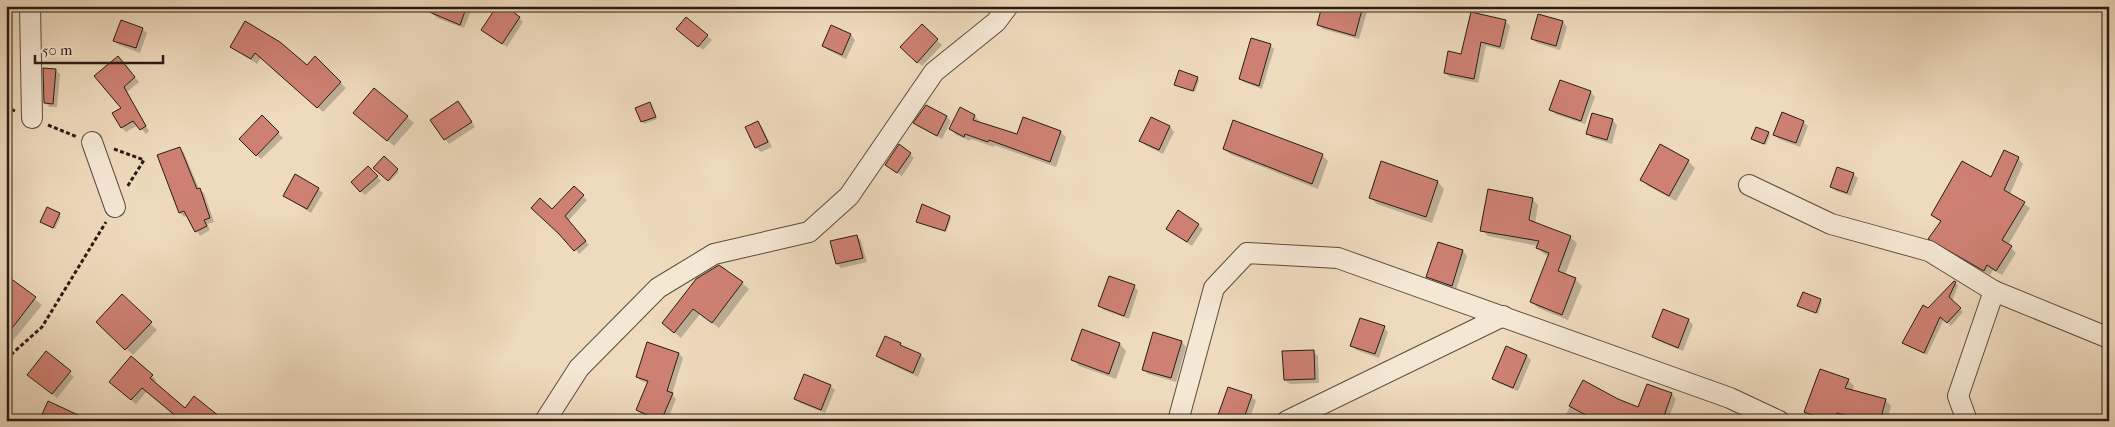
<svg xmlns="http://www.w3.org/2000/svg" width="2115" height="427" font-family="'IM FELL French Canon',serif">
<rect width="100%" height="100%" fill="#eedabd"/>
<filter id="stains"><feTurbulence type="fractalNoise" baseFrequency=".004" numOctaves="4"/><feColorMatrix values="0 0 0 0 .2 0 0 0 0 .09 0 0 0 0 .02 0 0 0 .5 -.17"/></filter>
<radialGradient id="worn" r=".72"><stop offset=".6" stop-color="#630" stop-opacity="0"/><stop offset="1" stop-color="#630" stop-opacity=".3"/></radialGradient>
<!-- shadow -->
<g fill="#0003" fill-rule="evenodd">
<polygon points="436,6 473,6 464,28 437,18 433,14"/>
<polygon points="1362,8 1367,12 1359,39 1323,29 1319,25"/>
<polygon points="519,18 523,22 507,47 487,34"/>
<polygon points="686,19 712,40 703,50 682,33"/>
<polygon points="1505,21 1510,26 1504,50 1486,46 1478,83 1450,77 1445,73 1462,55"/>
<polygon points="1563,22 1567,27 1560,50 1537,43 1533,39"/>
<polygon points="832,26 851,35 855,40 846,59 828,50 823,46"/>
<polygon points="922,26 942,45 922,66 902,47"/>
<polygon points="142,29 147,33 140,53 119,45 115,41"/>
<polygon points="1270,45 1274,49 1262,89 1244,82 1240,79"/>
<polygon points="231,47 307,67 315,58 346,88 323,112 261,58 257,64"/>
<polygon points="122,62 139,82 127,92 149,131 146,134 138,125 126,132 122,128"/>
<polygon points="55,70 60,74 57,107 49,107 45,102"/>
<polygon points="1197,78 1199,80 1195,92 1175,84"/>
<polygon points="1561,82 1591,92 1595,97 1585,124 1555,114 1551,109"/>
<polygon points="651,105 657,119 644,124 637,108"/>
<polygon points="926,106 947,117 951,121 942,139 919,127 915,123"/>
<polygon points="462,107 475,127 449,144 432,120"/>
<polygon points="961,109 975,116 980,122 979,123 1018,136 1061,132 1066,137 1056,167 994,145 994,147 971,139 970,141 956,135 951,129"/>
<polygon points="1593,115 1613,121 1617,125 1612,144 1592,138 1588,133"/>
<polygon points="262,117 283,138 261,159 241,139"/>
<polygon points="407,117 414,123 394,146 362,120"/>
<polygon points="1152,118 1170,127 1174,132 1163,154 1145,145 1141,140"/>
<polygon points="758,122 762,127 772,147 761,152 756,148 747,128"/>
<polygon points="1234,122 1323,156 1328,161 1318,189 1230,154 1224,149"/>
<polygon points="1803,122 1808,126 1800,147 1779,139 1774,135"/>
<polygon points="1768,133 1770,135 1766,145 1753,139"/>
<polygon points="1661,146 1688,161 1695,168 1676,201 1648,186 1642,179"/>
<polygon points="180,149 184,153 199,189 204,193 214,222 207,224 210,230 200,236 187,216 184,217 180,213"/>
<polygon points="910,154 914,158 902,176 891,169"/>
<polygon points="384,158 399,172 390,181 375,168"/>
<polygon points="2018,158 2023,164 2010,194 2030,208 2008,245 2016,253 2002,275 1993,270 1990,275 1936,244 1941,222 1932,215 1992,179"/>
<polygon points="368,167 381,181 365,195 352,182"/>
<polygon points="1853,174 1858,178 1851,196 1836,191 1831,187"/>
<polygon points="1438,182 1444,189 1432,223 1377,204 1370,197"/>
<polygon points="574,188 587,200 568,221 589,245 579,254 552,211"/>
<polygon points="318,189 323,193 311,213 284,196"/>
<path d="M1532,199L1538,205L1535,224L1570,237L1577,243L1565,275L1575,279L1582,286L1568,320L1538,308L1532,302L1549,256L1544,254L1538,248V246L1488,236L1482,230ZM1531,202H1533L1529,227L1526,226Z"/>
<polygon points="47,209 61,216 55,229 43,223"/>
<polygon points="949,217 951,219 946,232 918,222"/>
<polygon points="1198,225 1203,229 1192,246 1167,229"/>
<polygon points="857,236 861,241 867,262 841,268 837,264"/>
<polygon points="1439,243 1463,251 1467,256 1456,290 1432,281 1428,277"/>
<polygon points="10,279 42,305 12,342 6,338 6,284"/>
<polygon points="697,279 742,283 749,289 719,328 700,314 681,338 670,329"/>
<polygon points="1955,282 1958,286 1952,301 1963,312 1951,326 1944,319 1927,355 1907,345 1904,342 1928,310"/>
<polygon points="1134,286 1138,291 1129,319 1104,310 1099,306"/>
<polygon points="122,296 157,330 133,355 98,322"/>
<polygon points="1820,300 1822,302 1818,314 1799,305"/>
<polygon points="1664,310 1689,320 1693,325 1683,351 1658,341 1653,337"/>
<polygon points="1384,328 1388,332 1379,358 1356,350 1352,345"/>
<polygon points="1154,334 1182,342 1186,347 1176,382 1148,374 1143,369"/>
<polygon points="648,344 679,354 683,358 672,394 676,399 667,421 657,421 642,414 637,410 648,383 641,381 637,377"/>
<polygon points="900,344 905,349 920,355 925,359 918,377 882,360 877,356"/>
<polygon points="1120,344 1126,351 1116,379 1079,366 1073,359"/>
<polygon points="1313,351 1318,356 1319,383 1290,384 1285,380"/>
<polygon points="46,353 74,377 57,398 33,379"/>
<polygon points="1527,356 1531,360 1518,391 1498,383 1494,379"/>
<polygon points="152,376 156,380 154,382 185,409 220,421 167,421 174,414 147,391 136,404 115,386"/>
<polygon points="1848,380 1854,386 1852,391 1885,400 1891,406 1887,421 1854,421 1843,418 1841,421 1820,421 1812,418 1806,412"/>
<polygon points="1584,382 1638,421 1562,421"/>
<polygon points="830,386 835,390 825,413 800,403 795,399"/>
<polygon points="1672,394 1676,399 1669,417 1645,409"/>
<polygon points="1251,396 1256,401 1249,421 1221,421 1218,418"/>
<polygon points="1111,414 1129,421 1109,421"/>
</g>
<!-- building -->
<g fill="#ce8173" stroke="#291c13">
<polygon points="415,6 467,6 460,25"/>
<polygon points="497,6 505,6 520,17 502,44 481,30"/>
<polygon points="1322,6 1363,6 1355,36 1317,25"/>
<polygon points="1471,12 1506,20 1500,47 1481,42 1474,79 1444,73 1448,51 1461,54"/>
<polygon points="1538,14 1563,21 1556,46 1531,39"/>
<polygon points="686,17 708,35 698,47 676,29"/>
<polygon points="121,20 143,28 136,48 113,41"/>
<polygon points="245,21 280,42 307,65 315,56 341,82 317,108 255,53 251,59 230,47"/>
<polygon points="922,24 938,39 917,63 900,47"/>
<polygon points="831,25 851,34 842,55 822,46"/>
<polygon points="1251,38 1271,44 1259,86 1239,79"/>
<polygon points="118,56 135,77 124,87 146,126 140,130 133,121 121,128 112,113 121,108 94,76"/>
<polygon points="43,68 56,69 53,104 44,103"/>
<polygon points="1179,70 1198,77 1193,91 1174,85"/>
<polygon points="1560,80 1591,91 1581,121 1549,110"/>
<polygon points="374,88 408,116 387,141 353,113"/>
<polygon points="458,101 472,122 444,140 430,120"/>
<polygon points="650,102 656,117 641,122 635,108"/>
<polygon points="926,105 947,116 937,136 913,123"/>
<polygon points="960,107 975,115 973,120 1017,134 1023,117 1061,131 1050,162 989,140 988,142 965,134 964,137 949,129"/>
<polygon points="1782,112 1804,121 1796,143 1773,135"/>
<polygon points="1592,113 1613,119 1607,140 1586,134"/>
<polygon points="262,115 279,132 256,156 239,139"/>
<polygon points="1151,117 1170,126 1159,150 1139,141"/>
<polygon points="1233,120 1323,154 1312,184 1223,149"/>
<polygon points="758,121 768,142 755,148 745,127"/>
<polygon points="1756,127 1769,132 1764,144 1751,139"/>
<polygon points="899,144 911,153 897,173 885,165"/>
<polygon points="1660,144 1689,160 1669,196 1640,180"/>
<polygon points="180,147 197,189 200,188 210,218 204,220 207,226 195,232 184,211 179,213 157,155"/>
<polygon points="2004,150 2019,157 2004,190 2025,202 2002,240 2012,246 1996,271 1987,265 1984,271 1928,239 1941,221 1931,215 1962,161 1991,177"/>
<polygon points="384,156 398,169 388,181 373,168"/>
<polygon points="1381,161 1438,181 1426,217 1369,198"/>
<polygon points="368,166 378,176 360,192 351,182"/>
<polygon points="1837,167 1854,173 1847,193 1830,187"/>
<polygon points="295,174 319,188 307,209 283,196"/>
<polygon points="574,186 584,195 565,216 586,241 574,251 559,234 531,208 540,198 552,209"/>
<polygon points="1488,189 1533,198 1529,220 1571,236 1558,271 1576,278 1562,315 1530,302 1549,253 1536,248 1539,241 1480,231"/>
<polygon points="922,204 950,216 945,231 916,222"/>
<polygon points="47,207 60,213 53,228 40,222"/>
<polygon points="1178,210 1199,224 1187,242 1166,229"/>
<polygon points="857,235 863,258 836,264 830,241"/>
<polygon points="1438,242 1463,250 1452,286 1426,277"/>
<polygon points="719,265 743,282 712,323 693,309 674,333 662,323 696,279"/>
<polygon points="6,275 36,297 6,336"/>
<polygon points="1109,276 1135,285 1124,316 1098,306"/>
<polygon points="1954,281 1956,282 1949,297 1961,308 1947,323 1940,317 1924,353 1902,343 1923,305 1928,308"/>
<polygon points="1803,292 1821,299 1816,313 1797,306"/>
<polygon points="122,294 152,322 125,350 96,322"/>
<polygon points="1663,309 1689,319 1678,348 1652,337"/>
<polygon points="1360,318 1385,326 1375,354 1350,346"/>
<polygon points="1082,329 1120,343 1109,374 1071,360"/>
<polygon points="1153,332 1182,341 1171,378 1142,370"/>
<polygon points="885,336 901,343 900,345 921,354 913,373 876,356"/>
<polygon points="647,342 679,353 667,391 673,393 661,421 636,410 648,381 636,377"/>
<polygon points="1506,346 1527,355 1513,388 1492,379"/>
<polygon points="1314,350 1315,379 1284,380 1282,351"/>
<polygon points="46,351 71,371 52,394 27,375"/>
<polygon points="131,356 153,375 150,378 185,408 194,396 225,421 175,421 177,417 142,388 131,400 109,382"/>
<polygon points="1820,369 1849,379 1845,388 1886,399 1880,421 1868,421 1837,413 1834,421 1829,421 1804,412"/>
<polygon points="804,374 831,385 821,410 794,399"/>
<polygon points="1583,380 1618,399 1638,407 1647,384 1672,393 1664,416 1673,419 1672,421 1597,421 1569,406"/>
<polygon points="1228,387 1252,395 1243,421 1225,421 1217,418"/>
<polygon points="48,401 91,421 39,421"/>
</g>
<g fill="none" stroke-linecap="round" stroke-linejoin="round">
<defs>
<g id="minor">
<polyline points="30,6 32,118"/>
<polyline points="92,142 115,207"/>
<polyline points="1749,185 1831,224 1929,251 1994,291 2109,338"/>
<polyline points="545,421 579,368 658,288 714,254 809,232 849,196 934,72 996,22 1008,6"/>
<polyline points="1178,421 1214,288 1247,253 1338,258 1730,398 1779,421"/>
<polyline points="1287,421 1503,316"/>
<polyline points="1967,421 1958,396 1994,291"/>
</g>
</defs>
<!-- minor casing -->
<use href="#minor" stroke="#5a4c3e" stroke-width="22"/>
<!-- path -->
<g stroke="#291c13" stroke-width="3" stroke-dasharray="4 2.5" stroke-linecap="butt">
<polyline points="6,107 15,111"/>
<polyline points="48,125 77,137"/>
<polyline points="114,149 144,160 127,187"/>
<polyline points="6,359 42,327 106,222"/>
</g>
<!-- minor -->
<use href="#minor" stroke="#f4e7d4" stroke-width="20"/>
</g>
<!-- margin -->
<rect width="2115" height="427" fill="none" stroke="#eedabd" stroke-width="25"/>
<rect x="8" y="8" width="2100" height="412" fill="none" stroke="#291c13" stroke-width="2.5"/>
<rect x="12" y="12" width="2090" height="402" fill="none" stroke="#291c13"/>
<!-- scale -->
<path d="M35 55v8h128v-8" fill="none" stroke="#291c13" stroke-width="2.5"/>
<text x="42" y="55" font-size="15" fill="#291c13" stroke="#f4e7d4" stroke-width="4" paint-order="stroke">50 m</text>
<rect width="100%" height="100%" filter="url(#stains)"/>
<rect width="100%" height="100%" fill="url(#worn)"/>
</svg>
